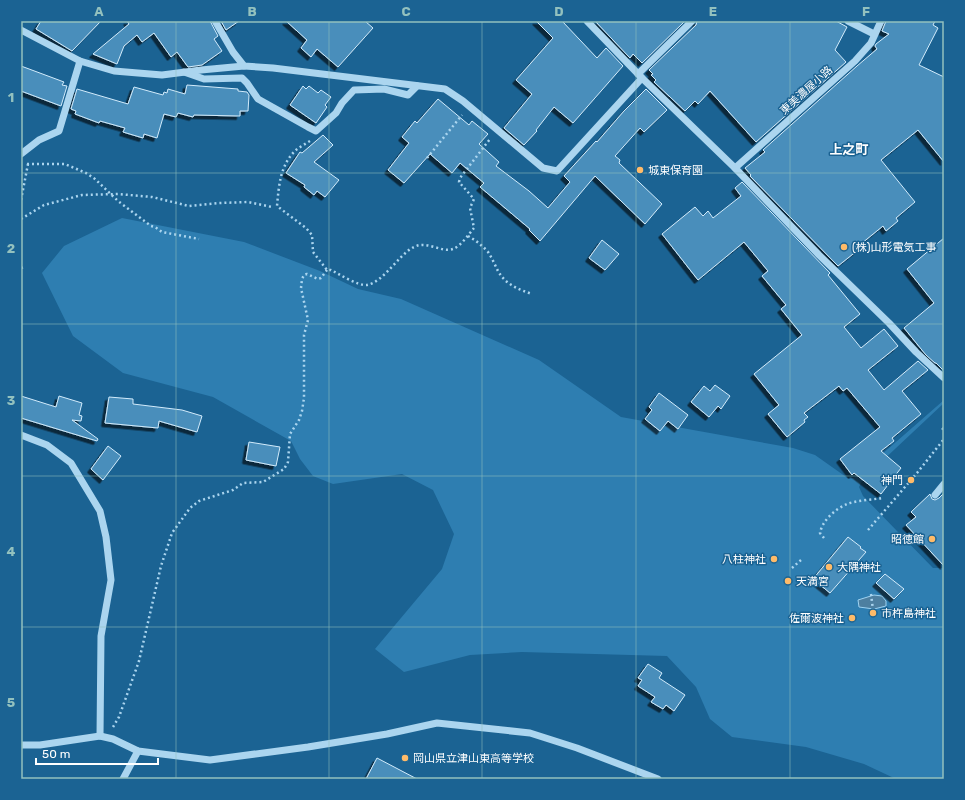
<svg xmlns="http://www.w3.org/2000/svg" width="965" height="800" font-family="Rubik,'Noto Sans JP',sans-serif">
<defs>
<filter id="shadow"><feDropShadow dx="-3.5" dy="3.5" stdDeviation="0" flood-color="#0009"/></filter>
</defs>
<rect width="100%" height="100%" fill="#1b6393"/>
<!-- green -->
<polygon fill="#2e7eb1" points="122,218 244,242 320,271 358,289 401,299 539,360 621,417 793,448 815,455 849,479 853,478 857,476 944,400 944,403 863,479 859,487 863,496 933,568 944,568 944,779 896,779 864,764 806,747 732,737 710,719 696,687 667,656 522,652 470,655 404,672 375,649 442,569 454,534 433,490 402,474 333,484 313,476 300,459 291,441 213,397 123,373 73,336 42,273 64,246"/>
<!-- water -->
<polygon fill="#4d7fa0" stroke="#9ed2f1" points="874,595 882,596 886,601 886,606 874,609 859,607 858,600"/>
<!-- building -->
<g fill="#488ebb" stroke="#d2ebfb" filter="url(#shadow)">
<polygon points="41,21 101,21 72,51 36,29"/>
<polygon points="127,21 210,21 218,36 214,39 222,51 202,65 188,67 177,52 171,57 154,33 142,42 137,35 124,46 117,64 93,54 129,24"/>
<polygon points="221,21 239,21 226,30"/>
<polygon points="286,21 365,21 373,28 338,67 317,49 311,57 301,48 307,40"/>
<polygon points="536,21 562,21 597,58 606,48 623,66 573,123 554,107 536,130 537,131 524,145 504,128 532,94 516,80 553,38"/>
<polygon points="595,21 685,21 642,63 633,54 630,58"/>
<polygon points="697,21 836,21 847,27 835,50 846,62 756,142 710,91 698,104 695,101 685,111 654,82 656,80 651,75 653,74 649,70 696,25"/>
<polygon points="886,21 935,21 933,25 938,28 919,65 944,77 944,162 918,130 881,160 915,202 896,218 898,221 886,231 883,226 856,248 858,250 838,266 750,176 751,175 745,168 765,152 763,150 857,66 877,49 875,46 876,44 889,34 882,31"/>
<polygon points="21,66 64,82 62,85 67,86 61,106 21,91"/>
<polygon points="187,85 238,89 238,91 247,92 249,95 248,111 240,111 240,116 194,115 193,117 178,113 176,117 164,114 157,138 144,134 143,138 123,132 125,128 100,121 99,123 75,114 76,111 71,109 77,89 128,104 134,87 163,95 164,92 167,93 168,89 185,94"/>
<polygon points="303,86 306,89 309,86 318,93 321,90 331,97 325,105 327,107 316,123 290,105"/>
<polygon points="646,89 667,110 644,132 640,128 615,156 620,160 619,163 662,204 645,224 595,176 540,241 529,230 530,229 480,187 484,183 460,163 452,173 430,154 404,183 388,170 409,143 402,137 415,121 417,123 438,99 469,125 472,121 488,134 479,144 499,162 496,166 529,191 548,208 570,182 564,176 596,141 597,142 624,111"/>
<polygon points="323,135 333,145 314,162 339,180 325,197 317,191 314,195 304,187 305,185 286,173 300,152 302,153"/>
<polygon points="742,182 830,273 828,275 860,314 844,327 861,348 884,329 898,346 868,370 884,390 918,361 928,370 902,391 921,414 892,438 894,441 881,451 901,468 881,494 854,473 852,475 840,459 880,427 847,388 843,391 839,386 804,413 808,417 804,420 805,422 787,437 768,414 779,405 754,374 802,335 781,309 786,305 762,276 768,271 744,242 698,280 662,234 695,207 703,216 708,211 713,218 741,196 735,188"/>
<polygon points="944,238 944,371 936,363 935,363 926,355 904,328 934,303 907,269"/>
<polygon points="602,240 619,254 605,270 589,258"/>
<polygon points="715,385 730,396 721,409 718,406 709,417 691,402 704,386 710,391"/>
<polygon points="659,393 688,415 678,429 668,421 660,431 645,419 652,410 649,407"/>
<polygon points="21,396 56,407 59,396 82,403 79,415 82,416 81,421 72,420 98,439 97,441 21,418"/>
<polygon points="109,397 133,399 133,404 182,410 202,416 197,432 159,421 158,428 105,423"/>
<polygon points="249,442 280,447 276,466 246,460"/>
<polygon points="108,446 121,456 103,480 91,469"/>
<polygon points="944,493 944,566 906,525 916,517 911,512 930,494 932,499 935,500 939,498"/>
<polygon points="848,537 861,547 860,548 866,552 830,593 813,579"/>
<polygon points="885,574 904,589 894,599 876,583"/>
<polygon points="648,664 662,673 659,678 685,695 674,711 666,705 663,709 651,702 655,697 638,686 642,680 638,678"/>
<polygon points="377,758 417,779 366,779"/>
</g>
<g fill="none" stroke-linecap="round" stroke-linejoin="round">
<!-- path -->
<g stroke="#abd5ef" stroke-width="2.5" stroke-dasharray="2 3" stroke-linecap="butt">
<path d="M310,141C305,144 300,147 296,150C280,165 279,185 277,206L306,228L312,235L313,252L327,270H331C339,274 358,286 367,285C384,282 399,254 414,247C427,240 441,253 453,249C461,246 469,234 474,228L470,208L474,199L459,182L460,178L490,139"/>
<polyline points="427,158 462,115"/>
<polyline points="27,164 65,164 86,173 95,179 118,201 151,226 155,227 162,232 199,239"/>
<polyline points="21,200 28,164"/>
<polyline points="21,219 44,205 82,195 118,194 152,197 189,206 219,203 248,202 272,207"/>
<path d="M468,236C475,240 482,245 488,252C492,258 495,265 498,271C506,285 518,289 532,294"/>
<polyline points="21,268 24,267"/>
<polyline points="942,428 944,430"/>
<polyline points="868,530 917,473 944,439"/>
<path d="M824,538L820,533C822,521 835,509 847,504C858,500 871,500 882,498"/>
<polyline points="792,568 801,560"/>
<polyline points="871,594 873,610"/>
<polyline points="113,727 119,717 139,661 161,566 172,533 190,508 199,501 233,490 243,483 263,482 284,469 288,462 290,434 299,420 302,411 304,398 304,335 308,320 301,288 302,279 304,275 307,274 318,279 321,278 327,270"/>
</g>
<!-- minor -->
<g stroke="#abd5ef" stroke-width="7">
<polyline points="215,21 233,52 244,66 273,68 445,89 463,101 543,168 557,171 642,78"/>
<polyline points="587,21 642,78 735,168 819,255 889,323 916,352 944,378"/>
<polyline points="848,21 874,34"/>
<polyline points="21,30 80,61 114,71 162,75 201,70 244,66"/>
<polyline points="184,72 204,79 242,78 247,83 258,99 308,127 316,131 336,113 342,103 354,90 384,89 408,95 417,86"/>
<polyline points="638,74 692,21"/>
<polyline points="21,154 39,140 59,131 80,61"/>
<polyline points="735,168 855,61 871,43 881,21"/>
<polyline points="21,435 47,445 71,463 100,511 106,537 111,580 101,636 100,736"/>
<polyline points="935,495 944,484"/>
<polyline points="21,745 40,745 100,736 113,739 138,751 210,760 308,747 387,734 437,723 530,733 577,748 658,779"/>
<polyline points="123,779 138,751"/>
</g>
</g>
<!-- grid -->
<path fill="none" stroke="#93c1be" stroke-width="1" stroke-opacity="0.55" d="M176,21V779M329,21V779M482,21V779M636,21V779M790,21V779M21,173H944M21,324H944M21,476H944M21,627H944"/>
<!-- markers -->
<g fill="#ffbb69" stroke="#1b6393" stroke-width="1.5">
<circle cx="640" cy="170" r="4"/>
<circle cx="844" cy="247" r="4"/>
<circle cx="911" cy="480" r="4"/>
<circle cx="932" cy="539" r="4"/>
<circle cx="774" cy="559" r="4"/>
<circle cx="829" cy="567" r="4"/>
<circle cx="788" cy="581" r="4"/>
<circle cx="873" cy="613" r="4"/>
<circle cx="852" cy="618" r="4"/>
<circle cx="405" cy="758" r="4"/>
</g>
<g text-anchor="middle" stroke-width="3" stroke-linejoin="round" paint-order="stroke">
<!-- street labels -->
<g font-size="11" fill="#fff" stroke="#1b6393">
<text transform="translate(806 90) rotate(-42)" y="4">東美濃屋小路</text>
</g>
<!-- poi labels -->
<g font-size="11" fill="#fff" stroke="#1b6393" text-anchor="start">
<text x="648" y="174">城東保育園</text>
<text x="852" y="251">(株)山形電気工事</text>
<text x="903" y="484" text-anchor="end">神門</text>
<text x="924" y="543" text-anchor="end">昭徳館</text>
<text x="766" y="563" text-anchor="end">八柱神社</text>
<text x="837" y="571">大隅神社</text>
<text x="796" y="585">天満宮</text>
<text x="881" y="617">市杵島神社</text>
<text x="844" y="622" text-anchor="end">佐爾波神社</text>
<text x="413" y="762">岡山県立津山東高等学校</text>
</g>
<!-- quarter labels -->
<g font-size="13" font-weight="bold" fill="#fff" stroke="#1b6393">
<text x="849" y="154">上之町</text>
</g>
</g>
<!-- border -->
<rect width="965" height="800" fill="none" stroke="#1b6393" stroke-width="44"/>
<!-- scale -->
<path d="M36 758v6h122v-6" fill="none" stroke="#ffffff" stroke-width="2"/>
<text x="42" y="758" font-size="12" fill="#ffffff" stroke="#1b6393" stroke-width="3" paint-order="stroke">50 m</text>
<rect x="22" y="22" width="921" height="756" fill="none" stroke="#93c1be" stroke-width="1.5"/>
<g font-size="13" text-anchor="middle" font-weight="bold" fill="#93c1be">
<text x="99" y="16">A</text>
<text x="252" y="16">B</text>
<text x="406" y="16">C</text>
<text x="559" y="16">D</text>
<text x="713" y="16">E</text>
<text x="866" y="16">F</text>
<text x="11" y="102">1</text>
<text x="11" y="253">2</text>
<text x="11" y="405">3</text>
<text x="11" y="556">4</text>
<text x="11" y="707">5</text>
</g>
</svg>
